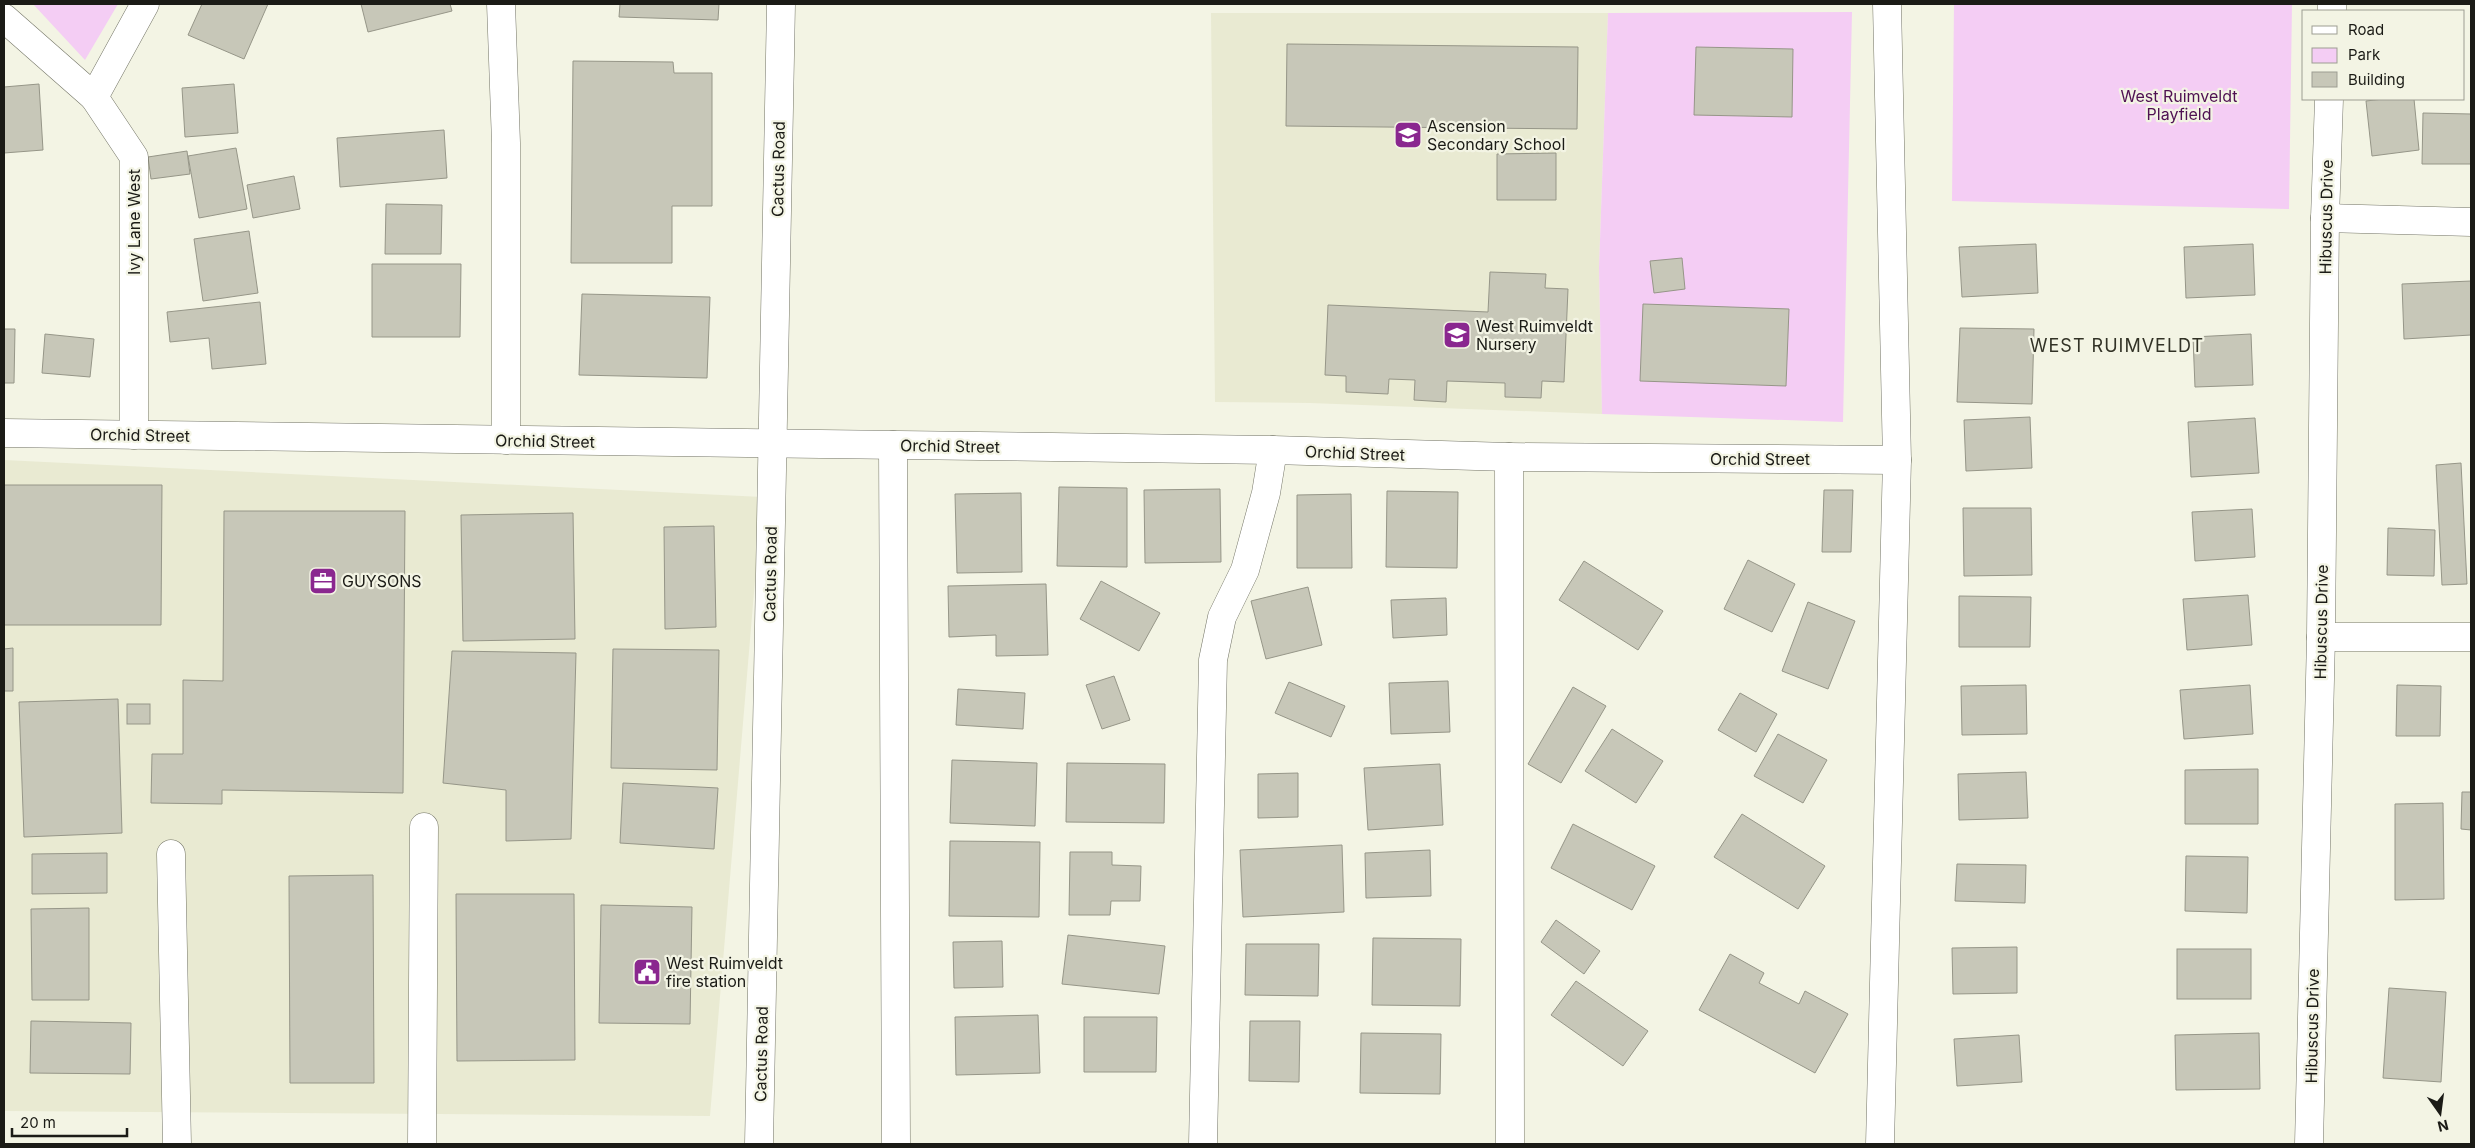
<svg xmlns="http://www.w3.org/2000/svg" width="2475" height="1148" font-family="Inter,sans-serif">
<rect width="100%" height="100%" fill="#f3f4e4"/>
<!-- built -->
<g fill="#e9ead2">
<polygon points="1211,13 1608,13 1599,268 1602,414 1310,403 1215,402"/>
<polygon points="4,460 762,497 710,1116 4,1111"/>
</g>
<!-- green -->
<g fill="#f4cdf4">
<polygon points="33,4 118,4 85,60"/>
<polygon points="1954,4 2292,4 2289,209 1952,201"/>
<polygon points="1852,12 1843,422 1602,414 1599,268 1608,13"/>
</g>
<!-- building -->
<g fill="#c7c7b8" stroke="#969688">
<polygon points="202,4 268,4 244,59 188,35"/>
<polygon points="361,4 450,4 452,11 368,32"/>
<polygon points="620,4 719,4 718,20 619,17"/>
<polygon points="1287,44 1578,47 1577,129 1286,126"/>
<polygon points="1696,47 1793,49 1792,117 1694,115"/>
<polygon points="573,61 673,62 674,73 712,73 712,206 672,206 672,263 571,263"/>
<polygon points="39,84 43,150 4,153 4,87"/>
<polygon points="234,84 238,133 185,137 182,88"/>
<polygon points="2383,99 2414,99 2419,150 2372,156 2366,101"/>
<polygon points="2423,113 2471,114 2471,164 2422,164"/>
<polygon points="444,130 447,178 340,187 337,138"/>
<polygon points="236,148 247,209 199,218 188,156"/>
<polygon points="187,151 190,174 151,179 148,157"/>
<polygon points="1556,153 1556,200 1497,200 1497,154"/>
<polygon points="294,176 300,209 253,218 247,185"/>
<polygon points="386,204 442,205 441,254 385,254"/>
<polygon points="249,231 258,293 203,301 194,239"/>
<polygon points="2036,244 2038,293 1962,297 1959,247"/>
<polygon points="2253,244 2255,295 2186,298 2184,247"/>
<polygon points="1682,258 1685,289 1654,293 1650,261"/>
<polygon points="372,264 461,264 460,337 372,337"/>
<polygon points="1490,272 1546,274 1545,288 1568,289 1564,382 1542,381 1541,398 1505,397 1505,383 1447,381 1446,402 1414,400 1415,380 1389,379 1388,394 1346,392 1346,376 1325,375 1328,305 1488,312"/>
<polygon points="2471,281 2471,335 2404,339 2402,284"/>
<polygon points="582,294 710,297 707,378 579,375"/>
<polygon points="260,302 266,364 212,369 209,338 170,342 167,312"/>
<polygon points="1643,304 1789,309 1786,386 1640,381"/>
<polygon points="1960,328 2034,329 2032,404 1957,402"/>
<polygon points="4,329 15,329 14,383 4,383"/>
<polygon points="45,334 94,339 90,377 42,373"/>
<polygon points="2251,334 2253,385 2195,387 2193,337"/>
<polygon points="2030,417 2032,468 1966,471 1964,420"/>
<polygon points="2255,418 2259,473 2191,477 2188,422"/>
<polygon points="2461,463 2467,584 2442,585 2436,465"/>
<polygon points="4,485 162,485 161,625 4,625"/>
<polygon points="1059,487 1127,488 1127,567 1057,566"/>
<polygon points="1220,489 1221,562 1145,563 1144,490"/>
<polygon points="1824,490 1853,490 1851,552 1822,552"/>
<polygon points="1387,491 1458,492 1457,568 1386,567"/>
<polygon points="1021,493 1022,572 957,573 955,494"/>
<polygon points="1351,494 1352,568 1297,568 1297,495"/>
<polygon points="1963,508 2031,508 2032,575 1964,576"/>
<polygon points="2252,509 2255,557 2195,561 2192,512"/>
<polygon points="224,511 405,511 403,793 222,790 222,804 151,803 152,754 183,754 183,680 223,681"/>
<polygon points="573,513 575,639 463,641 461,515"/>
<polygon points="714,526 716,627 665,629 664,527"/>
<polygon points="2388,528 2435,530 2434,576 2387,575"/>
<polygon points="1748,560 1795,584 1772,632 1724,609"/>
<polygon points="1584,561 1663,611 1638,650 1559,600"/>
<polygon points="1101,581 1160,613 1139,651 1080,619"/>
<polygon points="1046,584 1048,655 996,656 996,635 949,637 948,586"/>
<polygon points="1308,587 1322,645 1266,659 1251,601"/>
<polygon points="2248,595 2252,645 2187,650 2183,599"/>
<polygon points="1959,596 2031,597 2030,647 1959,647"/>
<polygon points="1446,598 1447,635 1393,638 1391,600"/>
<polygon points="1808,602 1855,621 1828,689 1782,671"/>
<polygon points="13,648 13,691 4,691 4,649"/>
<polygon points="613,649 719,650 717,770 611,768"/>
<polygon points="452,651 576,653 571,839 506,841 506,790 443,783"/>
<polygon points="1114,676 1130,720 1102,729 1086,685"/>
<polygon points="1448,681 1450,732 1391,734 1389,683"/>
<polygon points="1289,682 1345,706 1331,737 1275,713"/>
<polygon points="2026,685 2027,734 1962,735 1961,686"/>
<polygon points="2250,685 2253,734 2184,739 2180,690"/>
<polygon points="2397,685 2441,686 2440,736 2396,736"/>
<polygon points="1573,687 1606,706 1561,783 1528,764"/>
<polygon points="958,689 1025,693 1023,729 956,725"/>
<polygon points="1740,693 1777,714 1756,752 1718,730"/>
<polygon points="118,699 122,833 24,837 19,702"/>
<rect x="127" y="704" width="23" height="20"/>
<polygon points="1612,729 1663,761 1636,803 1585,771"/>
<polygon points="1778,734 1827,760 1803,803 1754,776"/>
<polygon points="952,760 1037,763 1035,826 950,823"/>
<polygon points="1067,763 1165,764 1164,823 1066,822"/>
<polygon points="1440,764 1443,825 1368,830 1364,768"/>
<polygon points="2258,769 2258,824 2185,824 2185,770"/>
<polygon points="2026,772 2028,818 1959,820 1958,774"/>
<polygon points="1298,773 1298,817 1258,818 1258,774"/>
<polygon points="623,783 718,788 714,849 620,843"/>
<polygon points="2462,792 2471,792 2471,830 2461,829"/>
<polygon points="2443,803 2444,899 2395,900 2395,804"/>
<polygon points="1742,814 1825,866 1798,909 1714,857"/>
<polygon points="1573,824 1655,866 1632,910 1551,868"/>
<polygon points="950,841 1040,842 1039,917 949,916"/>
<polygon points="1342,845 1344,912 1243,917 1240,850"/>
<polygon points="1430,850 1431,896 1366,898 1365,853"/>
<polygon points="1070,852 1112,852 1112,865 1141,866 1140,901 1111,901 1110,915 1069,915"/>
<polygon points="107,853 107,893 32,894 32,854"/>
<polygon points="2186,856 2248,857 2247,913 2185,911"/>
<polygon points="1957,864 2026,865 2025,903 1955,901"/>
<polygon points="373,875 374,1083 290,1083 289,876"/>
<polygon points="456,894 574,894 575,1060 457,1061"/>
<polygon points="601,905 692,907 690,1024 599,1023"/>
<polygon points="89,908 89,1000 32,1000 31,909"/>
<polygon points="1556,920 1600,951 1584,974 1541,942"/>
<polygon points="1068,935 1165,946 1159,994 1062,984"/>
<polygon points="1373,938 1461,939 1460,1006 1372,1005"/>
<polygon points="1002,941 1003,987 954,988 953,942"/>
<polygon points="1246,944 1319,944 1318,996 1245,995"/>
<polygon points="2017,947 2017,993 1953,994 1952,948"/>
<rect x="2177" y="949" width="74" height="50"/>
<polygon points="1730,954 1764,973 1759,983 1799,1004 1805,991 1848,1014 1815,1073 1699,1010"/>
<polygon points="1576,981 1648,1031 1623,1066 1551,1015"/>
<polygon points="2389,988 2446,992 2441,1082 2383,1078"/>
<polygon points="1038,1015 1040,1073 956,1075 955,1017"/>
<polygon points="1084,1017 1157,1017 1156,1072 1084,1072"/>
<polygon points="31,1021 131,1023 130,1074 30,1073"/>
<polygon points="1250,1021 1300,1021 1299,1082 1249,1081"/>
<polygon points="1361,1033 1441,1034 1440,1094 1360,1093"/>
<polygon points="2259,1033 2260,1089 2176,1090 2175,1035"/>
<polygon points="2019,1035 2022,1082 1957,1086 1954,1039"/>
</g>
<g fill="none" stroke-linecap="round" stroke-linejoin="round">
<defs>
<g id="minor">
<polyline points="501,4 506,143 506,440"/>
<polyline points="2332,11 2332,4"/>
<polyline points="4,18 94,97"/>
<polyline points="2325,218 2471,222"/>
<polyline points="4,433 1273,450 1509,457 1897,460"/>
<polyline points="134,435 134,157 94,97 145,4"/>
<polyline points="893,445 896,1144"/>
<polyline points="1509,457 1510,1144"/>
<polyline points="2321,637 2471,637"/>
<polyline points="171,854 177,1144"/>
<polyline points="422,1144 424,827"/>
<polyline points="759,1144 781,4"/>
<polyline points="1203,1144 1213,660 1222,617 1245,570 1266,493 1273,450"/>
<polyline points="1880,1144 1897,460 1887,4"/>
<polyline points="2309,1144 2321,637 2325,218 2329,99"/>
</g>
</defs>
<!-- minor casing -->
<use href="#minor" stroke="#747567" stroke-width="29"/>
<!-- minor -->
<use href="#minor" stroke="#fff" stroke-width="28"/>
</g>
<!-- icons -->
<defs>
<symbol id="school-square" viewBox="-11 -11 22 22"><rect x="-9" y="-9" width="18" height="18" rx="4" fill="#8a278f" stroke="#f3f4e4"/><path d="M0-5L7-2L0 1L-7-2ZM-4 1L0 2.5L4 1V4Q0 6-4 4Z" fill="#fff"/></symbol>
<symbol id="office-square" viewBox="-11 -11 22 22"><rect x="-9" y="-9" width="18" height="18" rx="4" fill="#8a278f" stroke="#f3f4e4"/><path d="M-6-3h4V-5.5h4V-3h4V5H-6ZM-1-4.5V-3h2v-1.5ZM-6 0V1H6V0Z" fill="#fff"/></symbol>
<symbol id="civic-square" viewBox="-11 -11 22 22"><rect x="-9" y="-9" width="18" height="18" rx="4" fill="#8a278f" stroke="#f3f4e4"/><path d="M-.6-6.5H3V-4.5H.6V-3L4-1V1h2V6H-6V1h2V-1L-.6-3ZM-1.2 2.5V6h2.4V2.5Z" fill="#fff"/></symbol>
</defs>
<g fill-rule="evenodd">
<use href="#school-square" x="1392" y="119" width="32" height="32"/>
<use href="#school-square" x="1441" y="319" width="32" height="32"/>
<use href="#office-square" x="307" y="565" width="32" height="32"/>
<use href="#civic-square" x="631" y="956" width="32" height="32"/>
</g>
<g text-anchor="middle" stroke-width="4.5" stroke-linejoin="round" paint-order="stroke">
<!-- park labels -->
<g font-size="16" fill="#4f1152" stroke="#f3f4e4">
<text x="2179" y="102">West Ruimveldt<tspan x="2179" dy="18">Playfield</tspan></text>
</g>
<!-- poi labels -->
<g font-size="16" fill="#1b1b16" stroke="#f3f4e4" text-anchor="start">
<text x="1427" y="132">Ascension<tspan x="1427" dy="18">Secondary School</tspan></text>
<text x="1476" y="332">West Ruimveldt<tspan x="1476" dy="18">Nursery</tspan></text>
<text x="342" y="587">GUYSONS</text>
<text x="666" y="969">West Ruimveldt<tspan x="666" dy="18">fire station</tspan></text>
</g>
<!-- street labels -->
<g font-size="16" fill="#1b1b16" stroke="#f3f4e4">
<text transform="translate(778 169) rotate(-89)" y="6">Cactus Road</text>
<text transform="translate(2326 217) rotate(-89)" y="6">Hibuscus Drive</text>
<text transform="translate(134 222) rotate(-90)" y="6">Ivy Lane West</text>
<text transform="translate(140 435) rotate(1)" y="6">Orchid Street</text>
<text transform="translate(545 441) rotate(1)" y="6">Orchid Street</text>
<text transform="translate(950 446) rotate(1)" y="6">Orchid Street</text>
<text transform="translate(1355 453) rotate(2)" y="6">Orchid Street</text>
<text x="1760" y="465">Orchid Street</text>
<text transform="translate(770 574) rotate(-89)" y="6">Cactus Road</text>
<text transform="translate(2321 622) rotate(-89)" y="6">Hibuscus Drive</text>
<text transform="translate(2312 1026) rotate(-89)" y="6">Hibuscus Drive</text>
<text transform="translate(761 1054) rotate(-89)" y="6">Cactus Road</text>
</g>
<!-- neighbourhood labels -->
<g font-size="18" letter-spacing="1" fill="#323226" stroke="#f3f4e4">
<text x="2117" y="352">WEST RUIMVELDT</text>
</g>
</g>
<!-- border -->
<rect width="2475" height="1148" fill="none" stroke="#1b1b16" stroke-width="10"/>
<!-- legend -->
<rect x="2302" y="10" width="162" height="90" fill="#f3f4e4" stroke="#9d9d92"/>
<rect x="2312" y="26" width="25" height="8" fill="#ffffff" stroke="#9d9d92"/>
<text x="2348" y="35" font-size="15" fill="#1b1b16">Road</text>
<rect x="2312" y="48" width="25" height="15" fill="#f4cdf4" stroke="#9d9d92"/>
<text x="2348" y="60" font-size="15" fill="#1b1b16">Park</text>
<rect x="2312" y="72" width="25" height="15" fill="#c7c7b8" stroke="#9d9d92"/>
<text x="2348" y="85" font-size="15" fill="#1b1b16">Building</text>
<!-- north arrow -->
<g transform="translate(2440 1113) rotate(166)" stroke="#f3f4e4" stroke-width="4" paint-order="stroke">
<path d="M0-4L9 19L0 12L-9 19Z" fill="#1b1b16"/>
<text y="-8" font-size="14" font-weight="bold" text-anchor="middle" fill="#1b1b16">N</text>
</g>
<!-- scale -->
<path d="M12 1128v8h115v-8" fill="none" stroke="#1b1b16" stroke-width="2.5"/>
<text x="20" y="1128" font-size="15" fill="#1b1b16" stroke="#f3f4e4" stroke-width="4" paint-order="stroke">20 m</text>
</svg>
